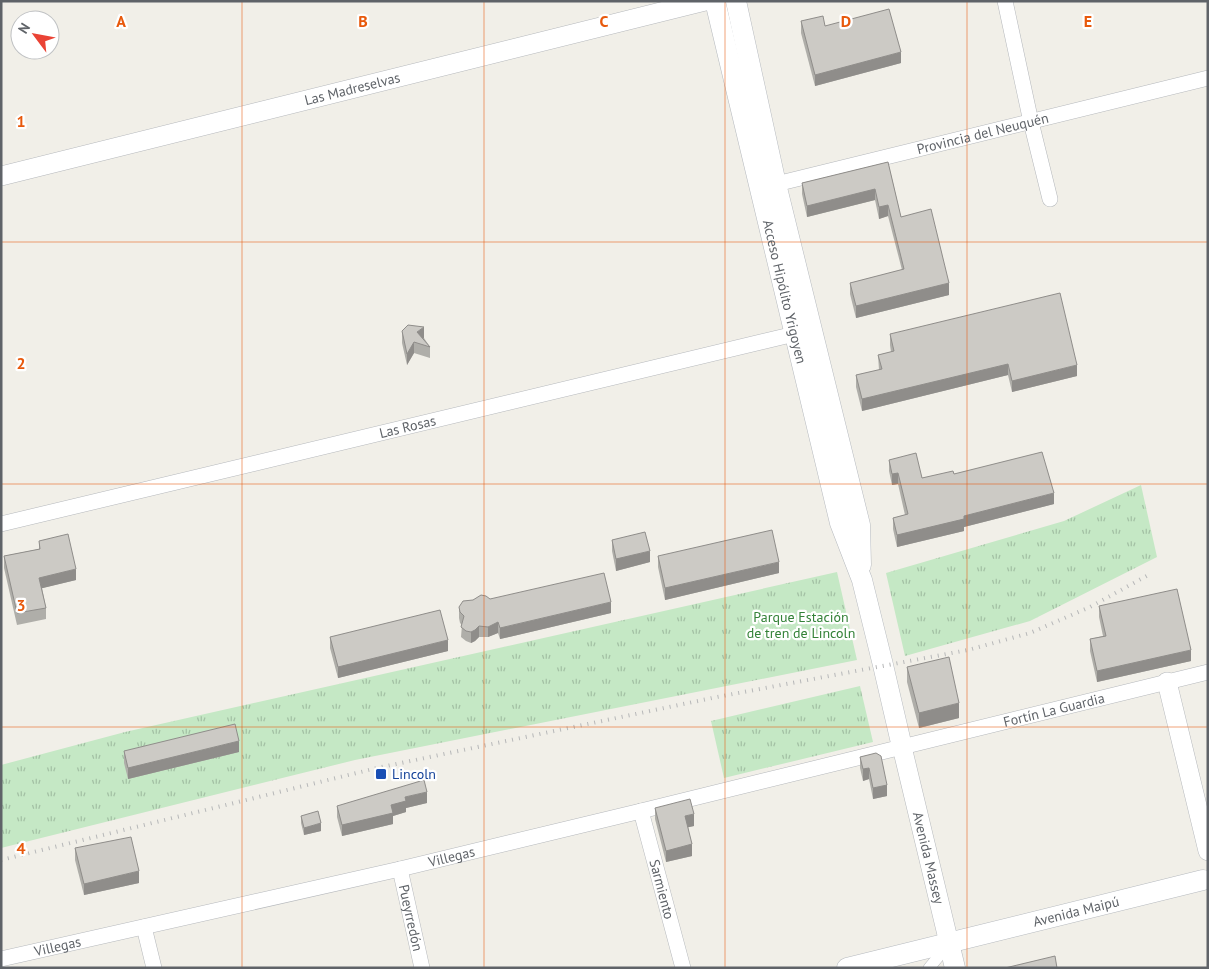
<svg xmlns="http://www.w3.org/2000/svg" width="1209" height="969" font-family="'PT Sans',sans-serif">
<defs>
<pattern id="park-tufts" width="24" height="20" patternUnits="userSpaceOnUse" patternTransform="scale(1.25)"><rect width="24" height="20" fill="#c5e8c5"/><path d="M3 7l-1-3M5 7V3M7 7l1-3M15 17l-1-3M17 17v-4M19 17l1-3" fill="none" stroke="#a3c0a4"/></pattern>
</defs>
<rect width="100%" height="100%" fill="#f1efe8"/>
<!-- park -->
<g fill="url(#park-tufts)">
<polygon points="1141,485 1157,557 1030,621 905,656 886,573 1064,521"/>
<polygon points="837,572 857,660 355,760 1,848 1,765 125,732"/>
<polygon points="860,686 873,742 724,778 711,721"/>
</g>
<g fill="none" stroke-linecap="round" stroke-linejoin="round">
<defs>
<polyline id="pedestrian" points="929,968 949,944"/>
<g id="minor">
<polyline points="1005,1 1031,122 1050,199"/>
<path id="s1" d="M768,186L1208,78"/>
<path id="s2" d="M1,524L803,332"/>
<path id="s3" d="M641,811L683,968"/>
<path id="s4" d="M400,869L422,968"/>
<polyline points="144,927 154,968"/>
<path id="s5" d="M1,959L400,869L641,811L1208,672"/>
</g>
<g id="tertiary">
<path id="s6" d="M1,176L705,1"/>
<polyline points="1167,682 1208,851"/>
<path id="s7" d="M902,747L949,943"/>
</g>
<g id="secondary">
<path id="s8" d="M715,1L840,523L862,580L883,665L902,747"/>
<polyline points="736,1 776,184 860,525 861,565"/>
<polyline points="949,943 955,968"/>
<path id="s9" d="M847,968L1203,880"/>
</g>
</defs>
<!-- pedestrian casing -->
<use href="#pedestrian" stroke="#b5b8bc" stroke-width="12"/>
<!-- minor casing -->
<use href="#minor" stroke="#b5b8bc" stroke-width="16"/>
<!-- tertiary casing -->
<use href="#tertiary" stroke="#b5b8bc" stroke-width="20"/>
<!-- secondary casing -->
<use href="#secondary" stroke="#b6babf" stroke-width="21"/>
<!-- pedestrian -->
<use href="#pedestrian" stroke="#fff" stroke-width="11"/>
<!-- minor -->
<use href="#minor" stroke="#fff" stroke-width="15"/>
<!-- tertiary -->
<use href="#tertiary" stroke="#fff" stroke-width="19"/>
<!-- secondary -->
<use href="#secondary" stroke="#fff" stroke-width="20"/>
<!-- rail -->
<polyline stroke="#b6b7b8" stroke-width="4" stroke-dasharray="1 6" stroke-linecap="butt" points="1,860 377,768 717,697 968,650 1030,633 1090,607 1150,574"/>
</g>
<!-- wall -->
<g fill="#afaea9">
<polygon points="801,21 901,63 815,86 801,33"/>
<polygon points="888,162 901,217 949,295 856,318 850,294 850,283 902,270 888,216 879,219 875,200 807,217 802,194 802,183"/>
<polygon points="402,331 424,338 430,347 430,358 414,353 407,365 402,343"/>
<polygon points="890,334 1077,376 1012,392 1008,375 862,411 856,387 856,375 879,370 878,355 891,352 890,345"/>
<polygon points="889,460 922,478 954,474 1054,504 964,527 964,531 897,547 893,529 893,518 905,515 898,484 892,485 889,471"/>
<polygon points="612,540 650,562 616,571 612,551"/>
<polygon points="39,541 76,580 42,588 46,608 46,619 17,625 4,568 4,556 39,549"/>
<polygon points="658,556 779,573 665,600 658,567"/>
<polygon points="490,599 611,613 500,639 498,633 488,637 479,637 475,641 471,643 466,641 461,637 462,625 460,623 459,618 459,607"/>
<polygon points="1099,606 1191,661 1097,682 1090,651 1090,639 1103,636 1099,617"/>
<polygon points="330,637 448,651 338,678 330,648"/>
<polygon points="907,667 959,718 919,728 907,682"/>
<polygon points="124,751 239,752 128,779 124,763"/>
<polygon points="860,757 887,785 887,796 873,799 869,779 863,781 860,768"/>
<polygon points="427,803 406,808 406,812 393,816 393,824 342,836 337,817 337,806"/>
<polygon points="655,808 694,826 688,827 692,856 666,862 655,819"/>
<polygon points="301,816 321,831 304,835 301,823"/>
<polygon points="75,848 139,883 84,895 75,860"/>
</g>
<!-- shaded-wall -->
<g fill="#8f8d8a">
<polygon points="901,52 901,63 815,86 815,75"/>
<polygon points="875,189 875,200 807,217 807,206"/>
<polygon points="888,205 888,216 879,219 879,207"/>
<polygon points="949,283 949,295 856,318 856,306"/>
<polygon points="424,327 424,338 417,343 417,332"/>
<polygon points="414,342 414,353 407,365 407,354"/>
<polygon points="1008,364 1008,375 862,411 862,399"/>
<polygon points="1077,365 1077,376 1012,392 1012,381"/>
<polygon points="898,473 898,484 892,485 892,474"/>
<polygon points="1054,493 1054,504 964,527 964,531 897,547 897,535 964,516"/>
<polygon points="650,551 650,562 616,571 616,559"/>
<polygon points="779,562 779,573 665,600 665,588"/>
<polygon points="76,569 76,580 39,589 39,578"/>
<polygon points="611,602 611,613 500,639 500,628"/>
<polygon points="498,622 498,633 488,637 488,627"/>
<polygon points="479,626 479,637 475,641 471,643 471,632"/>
<polygon points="448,640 448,651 338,678 338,667"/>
<polygon points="1191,650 1191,661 1097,682 1097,671"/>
<polygon points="959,703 959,718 919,728 919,713"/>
<polygon points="239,741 239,752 128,779 128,768"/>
<polygon points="869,768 869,779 863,781 863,769"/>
<polygon points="887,785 887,796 873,799 873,788"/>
<polygon points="427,792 427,803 406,808 406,812 393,816 393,824 342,836 342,825 391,805 405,797"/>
<polygon points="694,814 694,826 685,828 685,816"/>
<polygon points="321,823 321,831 304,835 304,828"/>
<polygon points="692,844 692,856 666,862 666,851"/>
<polygon points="139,871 139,883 84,895 84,884"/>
</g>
<!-- building -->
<g fill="#cccac5" stroke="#8f8d8a">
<polygon points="889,9 901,52 815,75 801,21 823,16 825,26"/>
<polygon points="888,162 901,217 931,209 949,283 856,306 850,283 904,269 888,205 879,207 875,189 807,206 802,183"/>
<polygon points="1060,293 1077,365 1012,381 1008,364 862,399 856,375 882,369 878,355 894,351 890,334"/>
<polygon points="408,325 424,327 417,332 430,347 414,342 407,354 402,331"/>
<polygon points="1042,452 1054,493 964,516 964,519 897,535 893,518 908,514 898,473 892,474 889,460 916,453 922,478 953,471 954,474"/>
<polygon points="772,530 779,562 665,588 658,556"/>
<polygon points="645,532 650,551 616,559 612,540"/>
<polygon points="68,534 76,569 39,578 46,608 17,613 4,556 40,549 39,541"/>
<polygon points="604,573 611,602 500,628 498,622 488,627 479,626 475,630 471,632 466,631 461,627 464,616 460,612 459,607 463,601 473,600 481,595 486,596 490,599"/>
<polygon points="1177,589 1191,650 1097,671 1090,639 1106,636 1099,606"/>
<polygon points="440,610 448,640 338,667 330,637"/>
<polygon points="949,657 959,703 919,713 907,667"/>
<polygon points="235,724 239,741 128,768 124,751"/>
<polygon points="876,753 881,756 887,785 873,788 869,768 863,769 860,757"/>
<polygon points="424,780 427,792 405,797 406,801 391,805 393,813 342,825 337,806"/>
<polygon points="690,799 694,814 685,816 692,844 666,851 655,808"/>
<polygon points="318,811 321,823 304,828 301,816"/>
<polygon points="131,837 139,871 84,884 75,848"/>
<polygon points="1055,956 1057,968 1005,968"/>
</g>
<!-- grid -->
<path fill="none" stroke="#e8590c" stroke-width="1" stroke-opacity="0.55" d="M242,1V968M484,1V968M725,1V968M967,1V968M1,242H1208M1,484H1208M1,727H1208"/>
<!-- markers -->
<rect fill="#1a4fb4" stroke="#fff" stroke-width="2" x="375" y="768" width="12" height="12" rx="2.5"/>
<g text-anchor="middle" stroke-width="4.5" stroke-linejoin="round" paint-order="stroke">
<!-- street labels -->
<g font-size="14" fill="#5f6368" stroke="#fff">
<text dy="5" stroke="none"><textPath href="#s6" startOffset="362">Las Madreselvas</textPath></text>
<text dy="5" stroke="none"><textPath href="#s1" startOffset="221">Provincia del Neuquén</textPath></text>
<text dy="5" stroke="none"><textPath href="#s8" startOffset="299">Acceso Hipólito Yrigoyen</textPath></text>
<text dy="5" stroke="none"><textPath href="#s2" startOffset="418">Las Rosas</textPath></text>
<text dy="5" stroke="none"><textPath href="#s5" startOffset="1082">Fortín La Guardia</textPath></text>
<text dy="5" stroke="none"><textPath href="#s5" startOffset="462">Villegas</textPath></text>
<text dy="5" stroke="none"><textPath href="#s7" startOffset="114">Avenida Massey</textPath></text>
<text dy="5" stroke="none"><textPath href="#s3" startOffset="81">Sarmiento</textPath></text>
<text dy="5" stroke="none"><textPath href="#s9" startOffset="236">Avenida Maipú</textPath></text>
<text dy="5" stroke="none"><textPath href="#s4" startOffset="50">Pueyrredón</textPath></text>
<text dy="5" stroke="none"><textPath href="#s5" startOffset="58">Villegas</textPath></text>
</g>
<!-- park labels -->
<g font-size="14" fill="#348238" stroke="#fff">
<text x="801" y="622">Parque Estación<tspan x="801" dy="16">de tren de Lincoln</tspan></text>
</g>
<!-- transit labels -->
<g font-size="14" fill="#164399" stroke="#fff" text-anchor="start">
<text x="392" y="779">Lincoln</text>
</g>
</g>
<g font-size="16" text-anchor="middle" font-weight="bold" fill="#e8590c" stroke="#fff" stroke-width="4.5" stroke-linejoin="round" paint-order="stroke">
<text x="121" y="27">A</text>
<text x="363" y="27">B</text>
<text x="604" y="27">C</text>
<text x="846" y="27">D</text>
<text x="1088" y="27">E</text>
<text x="21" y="127">1</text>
<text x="21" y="369">2</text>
<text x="21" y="611">3</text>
<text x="21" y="854">4</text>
</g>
<!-- border -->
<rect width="1209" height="969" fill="none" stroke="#5f6368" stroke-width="5"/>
<!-- north arrow -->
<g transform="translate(35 35) rotate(302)"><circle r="24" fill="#ffffff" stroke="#bfc1c3"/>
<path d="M0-4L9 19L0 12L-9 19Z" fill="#ea4335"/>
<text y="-8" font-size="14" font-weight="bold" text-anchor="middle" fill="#5f6368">N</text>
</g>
</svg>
